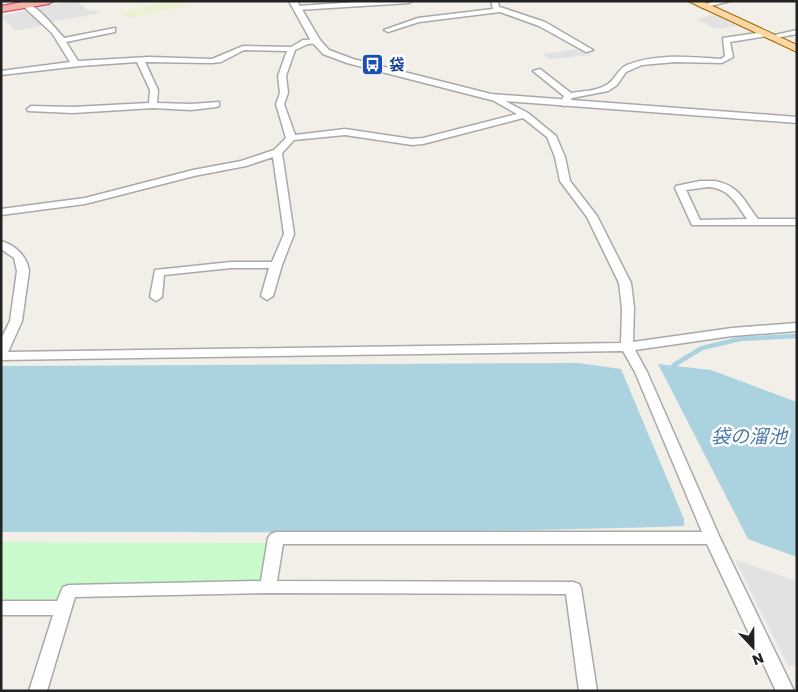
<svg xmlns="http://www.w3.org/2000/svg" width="798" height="692" font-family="Poppins,'Noto Sans JP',sans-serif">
<rect width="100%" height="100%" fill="#f2efe9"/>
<!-- farmland -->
<polygon fill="#eef0d5" points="171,1 182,1 189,6 129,18 119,12"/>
<!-- park -->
<polygon fill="#c8facc" points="1,542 269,543 262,582 64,586 58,602 1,602"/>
<!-- parking -->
<g fill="#e2e2e2">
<polygon points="77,1 89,11 96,10 100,13 52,22 35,7"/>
<polygon points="28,10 47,25 15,31 1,16"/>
<polygon points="715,15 724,20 737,26 715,29 697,19"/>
<polygon points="583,48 592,55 549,59 543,54"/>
<polygon points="735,560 797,581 797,665 788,666"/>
</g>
<!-- water -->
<g fill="#aad3df">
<path d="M578,363L621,369L684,519V526C456,534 229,532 1,532V366Z"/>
<polygon points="658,364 711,370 797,402 797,557 748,539"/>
</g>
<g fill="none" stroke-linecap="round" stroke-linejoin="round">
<!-- stream -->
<polyline stroke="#aad3df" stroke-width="4.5" points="674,365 702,348 740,339 797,336"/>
<defs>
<g id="minor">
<polygon points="371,1 412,1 409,3 298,10 294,8 298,6"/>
<polygon points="491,1 498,1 499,7 503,8 545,22 593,50 586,52 539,26 500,12 419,22 388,32 384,30 418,18 493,9"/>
<polygon points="716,1 730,1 703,8 699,6"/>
<path d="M24,3C36,3 56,29 64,38L115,28V32L66,42L78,61L149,57L212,59L243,46L291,47L303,40L319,39V43L308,44L295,50L286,76L288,93L284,104L295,135L345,129L412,139L423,138L517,114L487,97L494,95L528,113L556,136L565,157L570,181L597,216L631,283L634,308L633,342L732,328L797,323V331L732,336L635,350L647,372L720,538L794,691H776L707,544H283L277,581L573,582L579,584L581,588L597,691H579L566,594L268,593L75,597L47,691H29L53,615H1V601H57L63,587L69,585L261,581L268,538L271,534L276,532H702L635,372L623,351L1,360V339L10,321L17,271L14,258L1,249V241C15,245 27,256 29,271L22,321L8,352L621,343L622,308L619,283L587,217L560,181L555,157L547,137L523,118L423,144L412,145L345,135L294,140L282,153L294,234L282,265L273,296L267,300L261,296L269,268H231L164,275L162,297L156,301L150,297L155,270L231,262H272L284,234L273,157L246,166L194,176L85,204L1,215V209L85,198L193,170L241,161L274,150L286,138L276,104L280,93L278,76L287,51L244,50L221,62L212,63L145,62L158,90L157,103L191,104L219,102V106L216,107L191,110L153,108L73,113L28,111L27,109L31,106L73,107L149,103L150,90L137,62L80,66L1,75V71L70,62L52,33L24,7Z"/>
<polygon points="797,30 797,34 770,39 766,37"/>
<path d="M764,32L768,34L767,36L730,42L733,57L722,63L675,62L642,65L626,72L617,85L608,91L572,98L567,105L564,106L560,103L564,96L533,71L540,69L571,93C583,91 598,91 608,84C616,78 618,69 627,65C657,53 690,57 721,59L725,56L723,38Z"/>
<path d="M715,181C740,186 744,201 758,219H797V225H692L675,188L676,186L700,181ZM708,187C729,188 736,203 747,219L700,220L686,190Z"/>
</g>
<polygon id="tertiary" points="289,1 297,1 320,40 329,50 353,59 491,94 797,117 797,123 491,100 347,63 323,54 311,41"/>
<polygon id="primary" points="688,1 702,1 797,45 797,52"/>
<polygon id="trunk" points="27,1 54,1 49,4 1,12 1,6"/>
</defs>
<!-- minor casing -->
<use href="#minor" stroke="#a9a9a9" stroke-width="3"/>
<!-- tertiary casing -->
<use href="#tertiary" stroke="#a9a9a9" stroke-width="3"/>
<!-- primary casing -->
<use href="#primary" stroke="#a06b00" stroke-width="2"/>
<!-- trunk casing -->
<use href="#trunk" stroke="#dc2a67" stroke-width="2"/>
<!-- minor -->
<use href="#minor" fill="#fff" fill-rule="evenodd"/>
<!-- tertiary -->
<use href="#tertiary" fill="#fff" fill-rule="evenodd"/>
<!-- primary -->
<use href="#primary" fill="#fcd6a4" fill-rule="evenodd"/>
<!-- trunk -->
<use href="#trunk" fill="#f2b4a3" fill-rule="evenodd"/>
</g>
<!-- icons -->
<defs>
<symbol id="bus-square" viewBox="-11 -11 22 22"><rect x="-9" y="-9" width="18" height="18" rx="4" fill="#1a4fb4" stroke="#fff"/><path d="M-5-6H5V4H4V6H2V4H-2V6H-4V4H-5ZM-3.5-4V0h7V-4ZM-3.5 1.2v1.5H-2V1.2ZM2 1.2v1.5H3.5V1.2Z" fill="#fff"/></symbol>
</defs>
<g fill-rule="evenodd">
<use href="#bus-square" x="360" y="52" width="25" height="25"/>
</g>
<g text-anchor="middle" stroke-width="5" stroke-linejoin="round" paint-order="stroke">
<!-- far-transit labels -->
<g font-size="15" font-weight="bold" fill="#164399" stroke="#fff" text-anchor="start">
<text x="389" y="70">袋</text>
</g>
<!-- water labels -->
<g font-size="19" font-style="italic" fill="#4a7aab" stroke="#fff">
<text x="749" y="443">袋の溜池</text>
</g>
</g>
<!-- border -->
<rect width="798" height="692" fill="none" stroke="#222222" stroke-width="5"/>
<!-- north arrow -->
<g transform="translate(753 647) rotate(158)" stroke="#ffffff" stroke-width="4" paint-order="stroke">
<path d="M0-4L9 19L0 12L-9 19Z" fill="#222222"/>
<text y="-8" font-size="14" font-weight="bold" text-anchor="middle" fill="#222222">N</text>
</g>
</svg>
